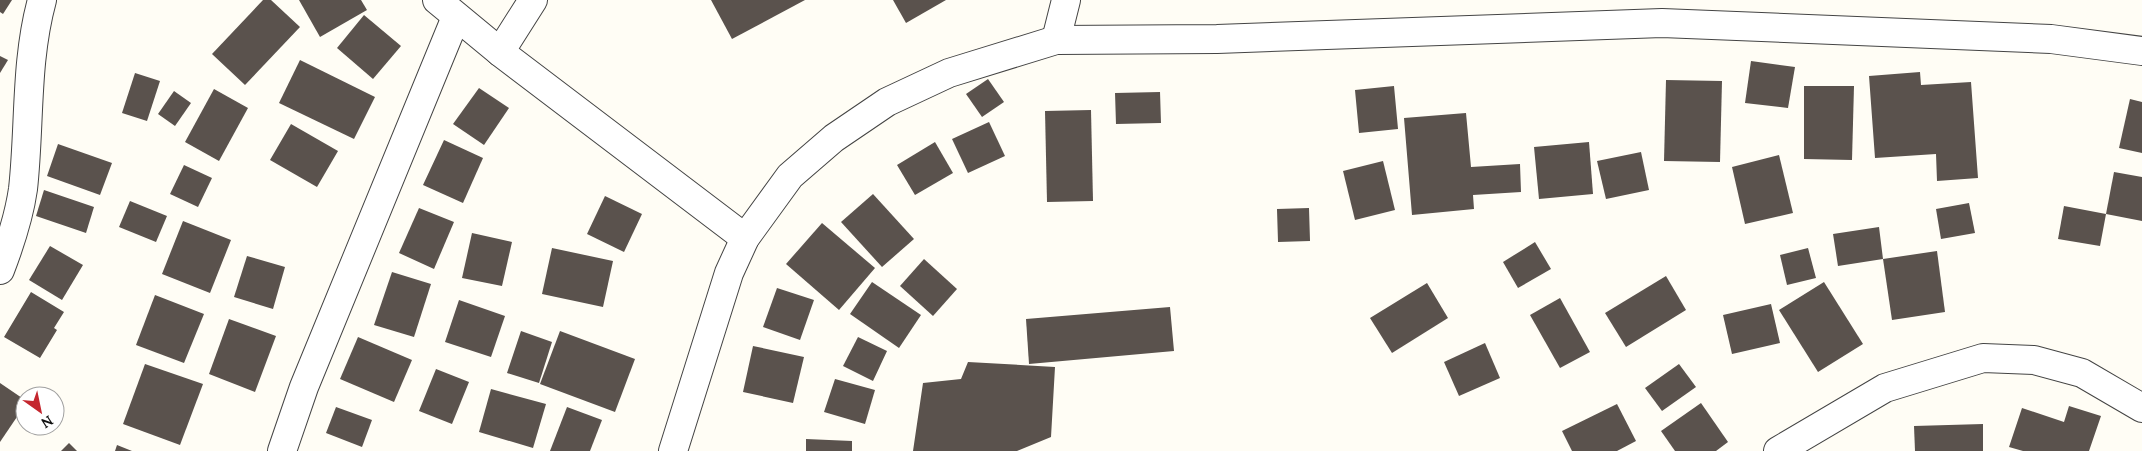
<svg xmlns="http://www.w3.org/2000/svg" width="2142" height="451" font-family="Lora,serif">
<rect width="100%" height="100%" fill="#fffdf5"/>
<!-- building -->
<g fill="#5a524d">
<polygon points="0,0 12,0 3,14 0,12"/>
<polygon points="263,0 271,0 300,27 245,85 212,54"/>
<polygon points="299,0 361,0 367,10 320,37"/>
<polygon points="711,0 805,0 732,39"/>
<polygon points="893,0 946,0 906,23"/>
<polygon points="364,15 401,46 373,79 337,48"/>
<polygon points="0,56 8,60 0,73"/>
<polygon points="300,60 375,97 354,139 279,103"/>
<polygon points="1751,61 1795,67 1788,108 1745,103"/>
<polygon points="1920,72 1921,85 1971,82 1978,178 1937,181 1936,154 1875,158 1869,76"/>
<polygon points="135,73 160,81 147,121 122,113"/>
<polygon points="988,79 1004,102 982,117 966,94"/>
<polygon points="1666,80 1722,81 1720,162 1664,161"/>
<polygon points="1394,86 1398,129 1359,133 1355,90"/>
<polygon points="1804,86 1854,86 1852,160 1804,159"/>
<polygon points="479,88 509,108 484,145 453,124"/>
<polygon points="214,89 248,108 219,161 185,142"/>
<polygon points="174,91 191,103 175,126 158,114"/>
<polygon points="1160,92 1161,123 1116,124 1115,93"/>
<polygon points="2130,99 2142,102 2142,153 2119,148"/>
<polygon points="1091,110 1093,201 1047,202 1045,111"/>
<polygon points="1466,113 1471,167 1520,164 1521,192 1473,195 1474,209 1412,215 1404,118"/>
<polygon points="989,122 1005,156 968,173 952,139"/>
<polygon points="291,124 338,151 317,187 270,160"/>
<polygon points="444,140 483,158 463,203 423,185"/>
<polygon points="935,142 953,173 915,195 897,165"/>
<polygon points="1589,142 1593,194 1539,199 1534,147"/>
<polygon points="58,144 112,163 100,195 47,176"/>
<polygon points="1641,152 1649,190 1606,199 1597,161"/>
<polygon points="1779,155 1793,213 1745,224 1732,167"/>
<polygon points="1383,161 1395,210 1355,220 1343,171"/>
<polygon points="184,165 212,178 198,207 170,194"/>
<polygon points="2114,172 2142,177 2142,221 2106,214"/>
<polygon points="44,190 94,207 86,233 36,216"/>
<polygon points="873,194 914,239 882,267 841,222"/>
<polygon points="605,196 642,214 624,252 587,234"/>
<polygon points="130,201 167,216 156,242 119,227"/>
<polygon points="1969,203 1975,233 1941,239 1936,209"/>
<polygon points="2064,206 2106,214 2100,246 2058,239"/>
<polygon points="419,208 454,222 434,269 399,253"/>
<polygon points="1309,208 1310,241 1278,242 1277,209"/>
<polygon points="183,221 231,240 210,293 162,274"/>
<polygon points="822,223 875,268 839,310 786,264"/>
<polygon points="1879,227 1883,259 1838,266 1833,234"/>
<polygon points="472,233 512,242 502,286 462,278"/>
<polygon points="1535,242 1551,269 1518,288 1503,262"/>
<polygon points="50,246 83,265 62,300 29,280"/>
<polygon points="552,248 613,261 603,307 542,294"/>
<polygon points="1808,248 1816,278 1787,285 1780,255"/>
<polygon points="1937,251 1945,312 1892,320 1883,259"/>
<polygon points="247,256 285,267 273,309 234,297"/>
<polygon points="924,259 957,289 933,316 900,286"/>
<polygon points="392,272 431,284 414,337 374,325"/>
<polygon points="1666,276 1686,310 1626,347 1605,313"/>
<polygon points="872,282 921,315 899,348 850,314"/>
<polygon points="1824,282 1863,344 1818,372 1779,310"/>
<polygon points="1427,283 1448,318 1392,353 1370,318"/>
<polygon points="777,288 814,300 800,340 763,327"/>
<polygon points="31,292 64,312 54,328 57,330 40,358 4,337"/>
<polygon points="155,295 204,314 184,363 136,345"/>
<polygon points="1560,298 1590,352 1560,368 1530,315"/>
<polygon points="459,300 505,316 491,357 445,342"/>
<polygon points="1771,304 1780,343 1732,354 1723,315"/>
<polygon points="1170,307 1174,351 1029,364 1026,319"/>
<polygon points="229,319 276,336 255,392 209,374"/>
<polygon points="521,331 552,342 539,383 507,373"/>
<polygon points="560,331 635,359 615,412 540,384"/>
<polygon points="358,337 412,360 394,402 340,379"/>
<polygon points="858,337 887,351 873,381 843,366"/>
<polygon points="1485,343 1500,378 1459,396 1444,362"/>
<polygon points="753,346 804,357 793,403 743,392"/>
<polygon points="968,362 1055,367 1051,437 1017,451 913,451 923,383 961,379"/>
<polygon points="145,364 203,384 180,445 123,424"/>
<polygon points="1679,364 1696,387 1662,411 1645,388"/>
<polygon points="436,369 469,382 452,424 419,411"/>
<polygon points="835,379 875,390 865,424 824,412"/>
<polygon points="0,383 25,400 25,405 0,442"/>
<polygon points="491,389 546,404 533,448 479,432"/>
<polygon points="1701,403 1728,442 1716,451 1675,451 1661,431"/>
<polygon points="1617,404 1636,441 1617,451 1572,451 1562,431"/>
<polygon points="2069,406 2101,416 2089,451 2023,451 2009,447 2022,408 2064,422"/>
<polygon points="336,407 372,420 362,447 326,433"/>
<polygon points="567,407 602,420 590,451 550,451"/>
<polygon points="1983,424 1983,451 1915,451 1914,426"/>
<polygon points="806,439 852,441 852,451 806,451"/>
<polygon points="69,443 77,451 61,451"/>
<polygon points="117,445 132,451 115,451"/>
</g>
<g fill="none" stroke-linecap="round" stroke-linejoin="round">
<defs>
<g id="minor">
<polyline points="437,0 500,52 745,238"/>
<polyline points="1056,40 1066,0"/>
<polyline points="500,52 533,0"/>
<path d="M0,270C10,244 19,217 23,189C30,126 25,62 42,0"/>
<polyline points="282,451 304,387 456,17"/>
<polyline points="673,451 729,273 745,238 790,176 834,138 887,102 949,73 1056,40 1217,39 1662,23 2051,39 2142,51"/>
<polyline points="1778,451 1885,388 1983,358 2034,360 2082,373 2142,408"/>
</g>
</defs>
<!-- minor casing -->
<use href="#minor" stroke="#444" stroke-width="30"/>
<!-- minor -->
<use href="#minor" stroke="#fff" stroke-width="28"/>
</g>
<!-- north arrow -->
<g transform="translate(40 411) rotate(147)"><circle r="24" fill="#ffffff" stroke="#a0a0a0"/>
<path d="M0-4L9 19L0 12L-9 19Z" fill="#c4262e"/>
<text y="-8" font-size="14" font-weight="bold" text-anchor="middle" fill="#111111">N</text>
</g>
</svg>
